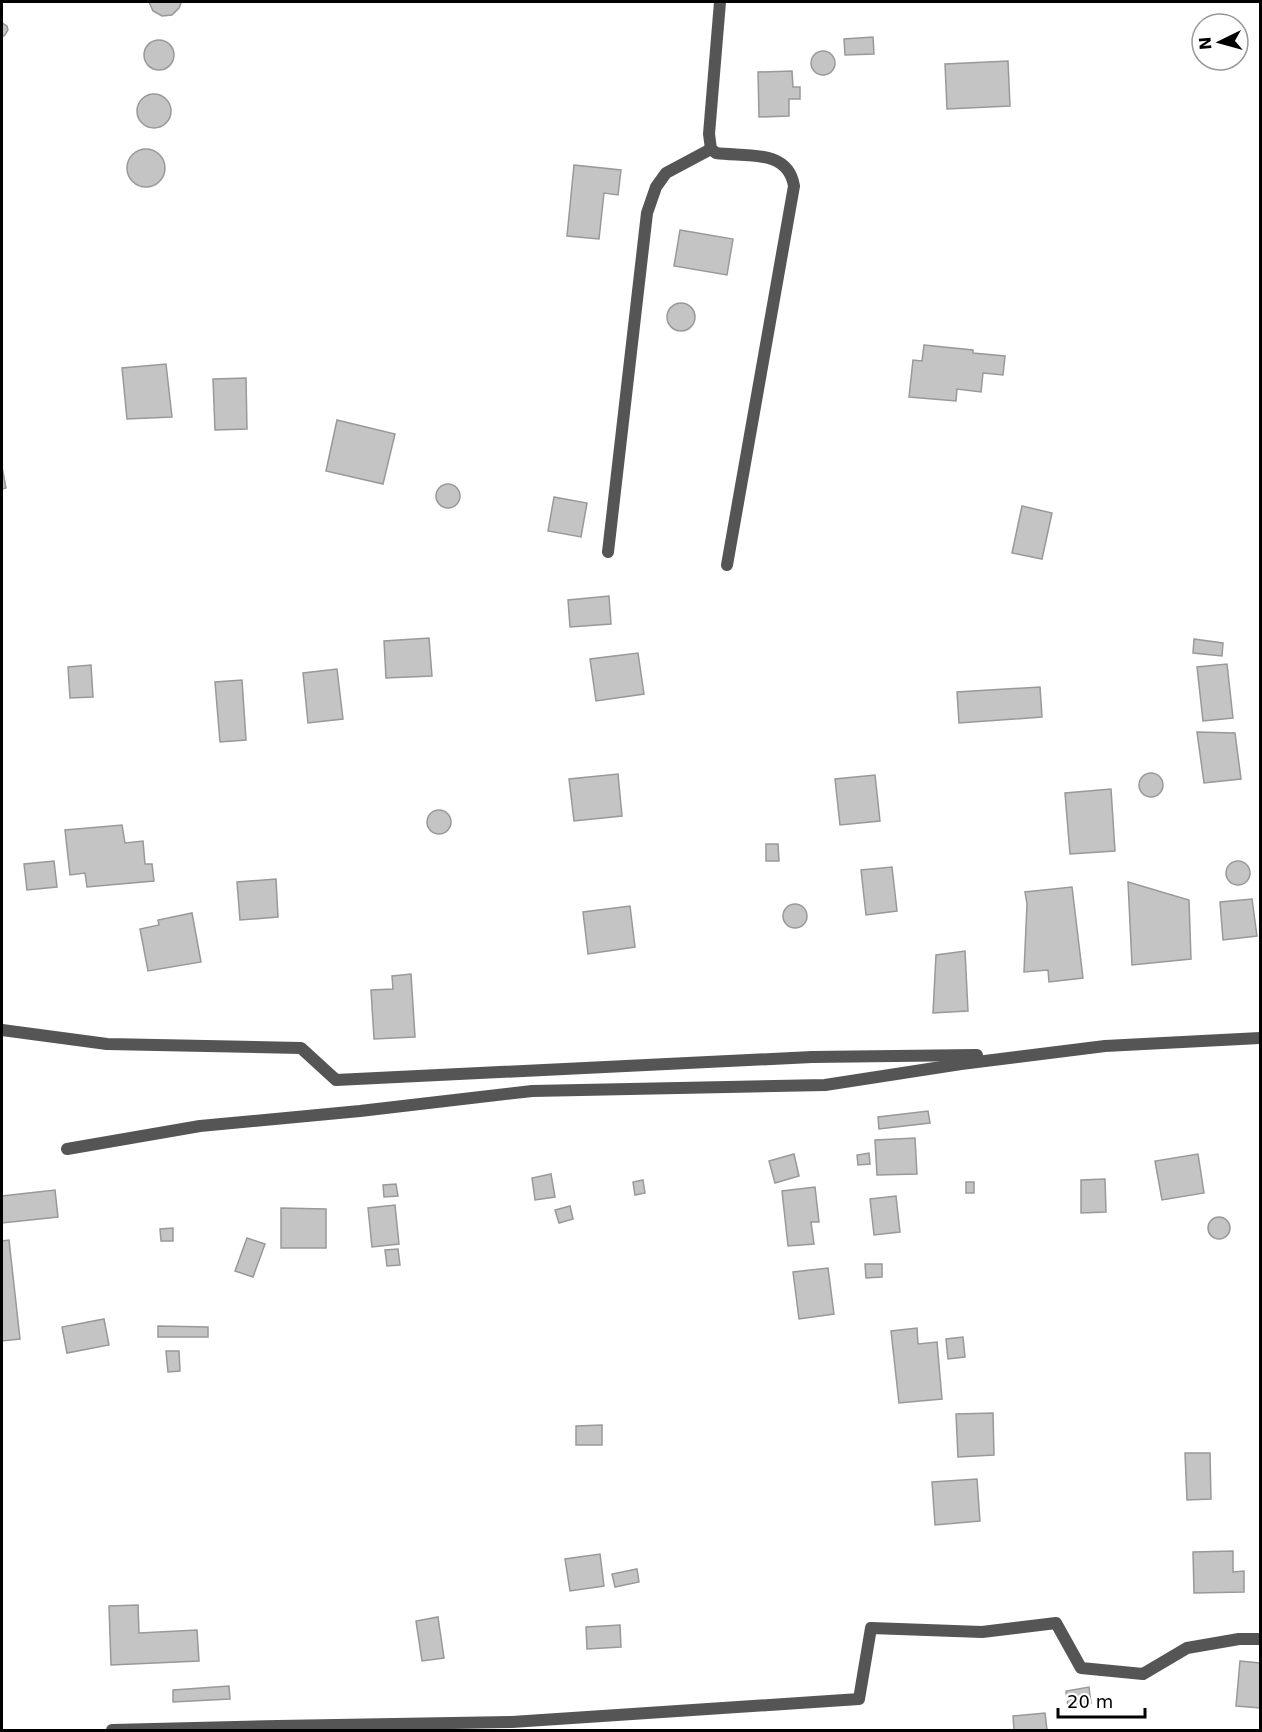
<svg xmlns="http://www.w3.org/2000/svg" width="1262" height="1732" font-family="'DejaVu Sans',sans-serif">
<rect width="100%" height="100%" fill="#fff"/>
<!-- building -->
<g fill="#c4c4c4" stroke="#999" stroke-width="1.5">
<polygon points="149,2 181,2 181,3 179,8 172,15 162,16 153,11"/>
<polygon points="2,23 7,26 8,30 5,35 2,37"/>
<polygon points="873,37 874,54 845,55 844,39"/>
<circle cx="159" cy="55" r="15"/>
<circle cx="823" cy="63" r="12"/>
<polygon points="1008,61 1010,106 947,109 945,64"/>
<polygon points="792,71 793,87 800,87 800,99 789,99 789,116 759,117 758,72"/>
<circle cx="154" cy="111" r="17"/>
<circle cx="146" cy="168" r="19"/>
<polygon points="574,165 621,170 618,195 604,193 599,239 567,236"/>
<polygon points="680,230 733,239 727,275 674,266"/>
<circle cx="681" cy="317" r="14"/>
<polygon points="924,345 973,350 973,353 1005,356 1003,375 983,373 981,392 957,389 956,401 909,397 913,360 922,361"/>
<polygon points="166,364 172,417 127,419 122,368"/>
<polygon points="246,378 247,429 215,430 213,379"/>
<polygon points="337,420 395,434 383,484 326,471"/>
<polygon points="2,467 6,488 2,489"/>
<circle cx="448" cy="496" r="12"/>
<polygon points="554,497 587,503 581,537 548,531"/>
<polygon points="1022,506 1052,513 1042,559 1012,553"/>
<polygon points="609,596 611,624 570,627 568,600"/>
<polygon points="429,638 432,676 386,678 384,641"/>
<polygon points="1194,639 1223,643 1222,656 1193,653"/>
<polygon points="638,653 644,694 596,701 590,659"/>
<polygon points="1227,664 1233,718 1203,721 1197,667"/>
<polygon points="91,665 93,697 70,698 68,667"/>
<polygon points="337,669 343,719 308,723 303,673"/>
<polygon points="242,680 246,740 220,742 215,682"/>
<polygon points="1040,687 1042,717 959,723 957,692"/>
<polygon points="1197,732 1235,733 1241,779 1204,783"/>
<circle cx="1151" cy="785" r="12"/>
<polygon points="618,774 622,816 574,821 569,779"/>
<polygon points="875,775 880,821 840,825 835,779"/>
<polygon points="1111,789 1115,851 1070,854 1065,793"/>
<circle cx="439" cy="822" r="12"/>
<polygon points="122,825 125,843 143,841 145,864 152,864 154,881 87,887 85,873 70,875 65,830"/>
<polygon points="766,844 778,844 779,861 766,861"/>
<circle cx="1238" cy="873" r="12"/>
<polygon points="54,861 57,887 27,890 24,864"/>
<polygon points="892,867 897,911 866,915 861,870"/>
<polygon points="276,879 278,917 240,920 237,882"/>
<polygon points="1128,882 1189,900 1191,959 1132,965"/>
<polygon points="1072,887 1083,978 1049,982 1048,970 1024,972 1027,904 1025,892"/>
<polygon points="1252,899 1257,936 1223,940 1220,902"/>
<circle cx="795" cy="916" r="12"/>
<polygon points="630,906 635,947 588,954 583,912"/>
<polygon points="192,913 201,962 148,971 140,929 159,925 158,920"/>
<polygon points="965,951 968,1011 933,1013 936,955"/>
<polygon points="411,974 415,1037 374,1039 371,990 393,989 392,976"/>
<polygon points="928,1111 930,1123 879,1129 878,1117"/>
<polygon points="915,1138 917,1174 877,1175 875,1140"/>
<polygon points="869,1153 870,1164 858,1165 857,1155"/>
<polygon points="794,1154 799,1176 775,1183 769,1161"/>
<polygon points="1198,1154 1204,1193 1162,1200 1155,1161"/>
<polygon points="551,1174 555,1197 535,1200 532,1178"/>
<polygon points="1105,1179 1106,1212 1081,1213 1081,1180"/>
<polygon points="643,1180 645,1193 635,1195 633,1182"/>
<rect x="966" y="1182" width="8" height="11"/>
<polygon points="396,1184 398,1196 384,1197 383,1185"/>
<polygon points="815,1187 819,1222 811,1222 814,1244 788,1246 782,1191"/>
<polygon points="55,1190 58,1217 2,1223 2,1196"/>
<polygon points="896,1196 900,1232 874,1235 870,1199"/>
<polygon points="395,1205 399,1244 372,1247 368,1208"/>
<polygon points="570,1206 573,1219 559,1223 555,1210"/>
<polygon points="281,1208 326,1209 326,1248 281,1248"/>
<circle cx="1219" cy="1228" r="11"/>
<polygon points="173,1228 173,1241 161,1241 160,1229"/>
<polygon points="247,1238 265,1244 253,1277 235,1271"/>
<polygon points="9,1240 20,1339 2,1341 2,1241"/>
<polygon points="398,1249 400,1265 387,1266 385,1250"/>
<polygon points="865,1264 882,1264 882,1277 866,1278"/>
<polygon points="828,1268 834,1314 799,1319 793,1272"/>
<polygon points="104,1319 109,1345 67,1353 62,1327"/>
<polygon points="158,1326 208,1327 208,1337 158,1337"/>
<polygon points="917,1328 918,1344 937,1342 942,1399 899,1403 891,1331"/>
<polygon points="963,1337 965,1357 948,1359 946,1339"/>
<polygon points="166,1351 179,1351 180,1371 168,1372"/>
<polygon points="993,1413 994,1455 958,1457 956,1414"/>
<polygon points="602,1425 602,1445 576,1445 576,1426"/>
<polygon points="1185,1453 1210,1453 1211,1499 1187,1500"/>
<polygon points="977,1479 980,1521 935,1525 932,1482"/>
<polygon points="1233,1551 1233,1572 1244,1571 1244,1592 1194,1593 1193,1552"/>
<polygon points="600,1554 604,1586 570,1591 565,1559"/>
<polygon points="637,1569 639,1582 615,1587 612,1574"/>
<polygon points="138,1605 139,1633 197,1630 199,1661 111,1665 109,1606"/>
<polygon points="438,1617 444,1658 422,1661 416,1621"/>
<polygon points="620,1625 621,1647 587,1649 586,1627"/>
<polygon points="1240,1661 1260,1663 1260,1708 1236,1706"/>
<polygon points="229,1686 230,1699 173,1702 173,1690"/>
<polygon points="1089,1687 1091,1703 1068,1707 1066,1691"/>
<polygon points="1045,1713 1047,1730 1014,1730 1013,1716"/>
</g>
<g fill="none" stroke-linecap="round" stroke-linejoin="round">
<!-- minor -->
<g stroke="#555" stroke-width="12">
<path d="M720,2L709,134L711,149L716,153C744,157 788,148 794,186L727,565"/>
<polyline points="608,552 647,213 656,187 666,173 711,149"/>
<polyline points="2,1030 107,1044 301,1048 336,1080 812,1057 977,1055"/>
<polyline points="67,1149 200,1126 360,1111 532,1091 825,1085 961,1064 1105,1046 1260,1038"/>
<polyline points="278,1726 512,1722 859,1699 871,1628 982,1632 1056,1623 1081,1668 1143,1674 1187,1648 1239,1639 1260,1639"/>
<polyline points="112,1730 278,1726 278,1730"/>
</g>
</g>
<!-- border -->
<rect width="1262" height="1732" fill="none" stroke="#000000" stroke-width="6"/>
<!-- north arrow -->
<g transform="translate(1220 42) rotate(265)"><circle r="28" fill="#ffffff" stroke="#999999" stroke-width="1.5"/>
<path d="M0-4.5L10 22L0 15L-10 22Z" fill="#000000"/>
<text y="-9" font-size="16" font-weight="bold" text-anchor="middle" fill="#000000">N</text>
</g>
<!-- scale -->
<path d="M1058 1708v9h87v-9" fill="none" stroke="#000000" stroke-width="3"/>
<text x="1067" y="1708" font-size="18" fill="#000000" stroke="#ffffff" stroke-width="4.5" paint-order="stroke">20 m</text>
</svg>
